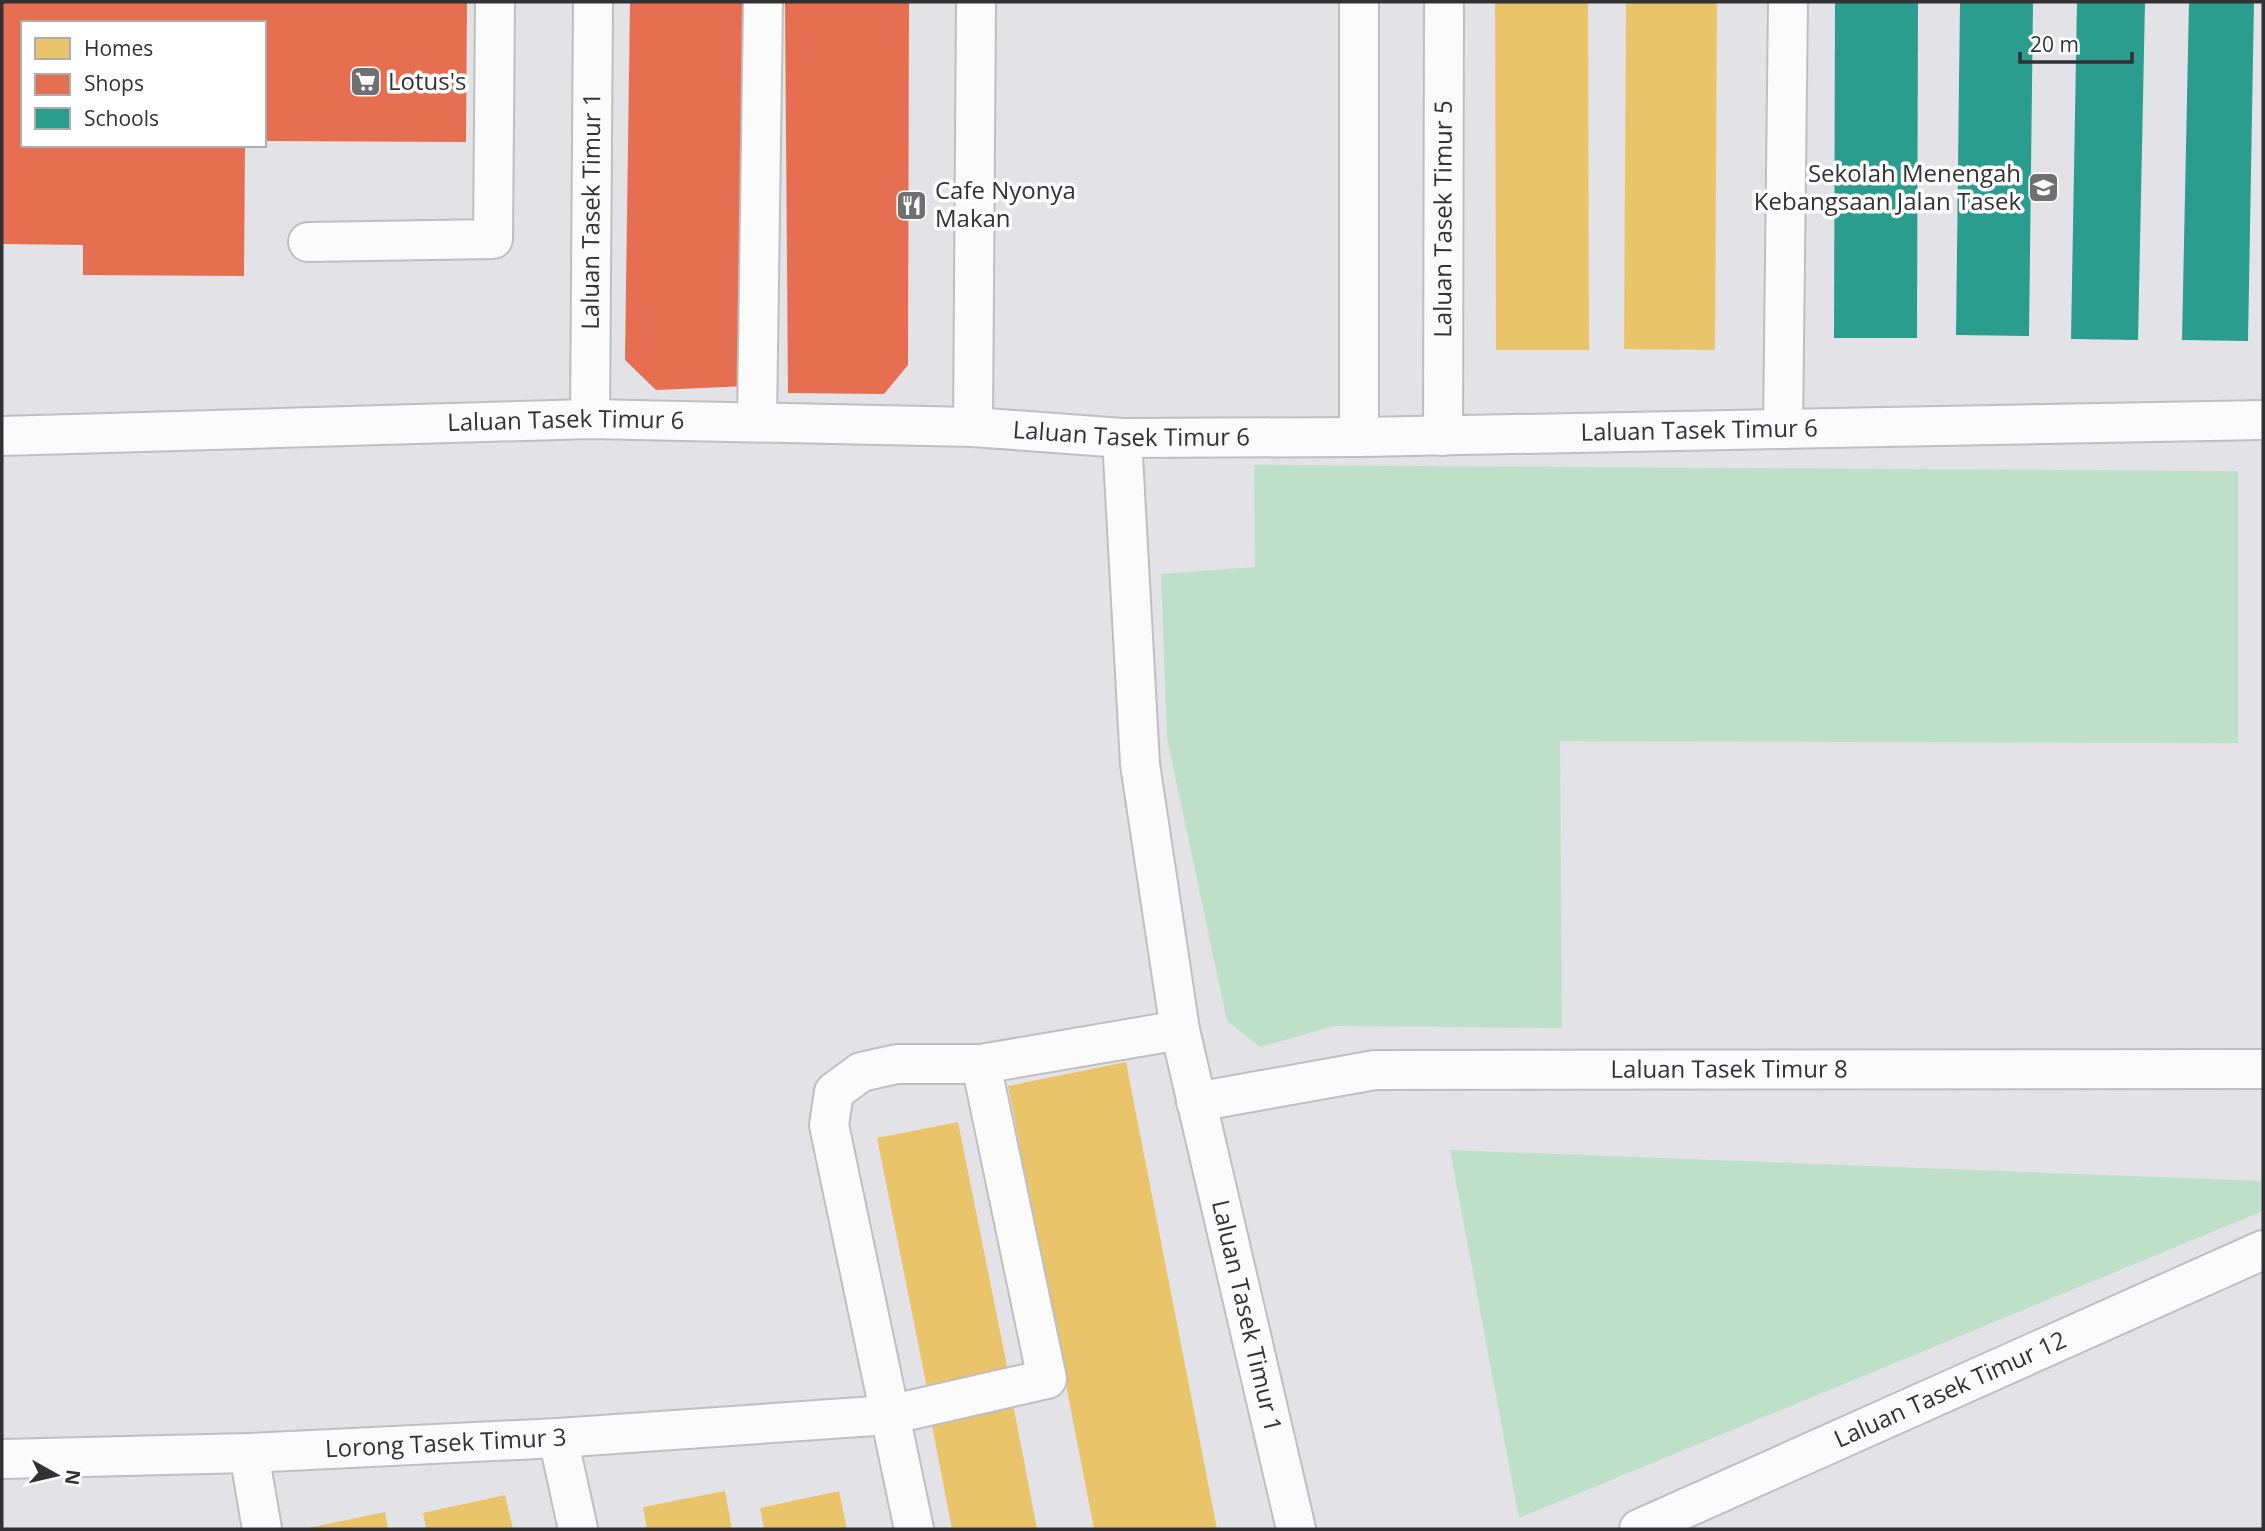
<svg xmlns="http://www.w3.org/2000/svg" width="2265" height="1531" font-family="'Open Sans',sans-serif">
<rect width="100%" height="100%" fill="#e3e3e7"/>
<!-- green -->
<g fill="#bee0c9">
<polygon points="1254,465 2238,471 2238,743 1560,741 1562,1028 1334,1026 1260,1047 1227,1021 1167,738 1161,574 1255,567"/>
<polygon points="1450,1150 2263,1181 2263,1211 1519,1518"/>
</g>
<!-- homes -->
<g fill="#e9c46a">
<polygon points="1495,2 1588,2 1589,350 1496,350"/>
<polygon points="1626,2 1717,2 1715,350 1624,349"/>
<polygon points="1126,1062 1217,1529 1094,1529 1008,1086"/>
<polygon points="958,1122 1008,1371 927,1388 877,1138"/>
<polygon points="1012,1399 1037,1529 952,1529 930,1415"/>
<polygon points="725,1491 732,1529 647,1529 643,1507"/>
<polygon points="839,1491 847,1529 764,1529 760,1508"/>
<polygon points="505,1495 513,1529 426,1529 423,1513"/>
<polygon points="385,1512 388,1529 309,1529 308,1528"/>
</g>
<!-- shops -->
<g fill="#e76f51">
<polygon points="2,2 467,2 466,142 264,141 264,23 23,23 23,145 245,145 244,276 83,275 83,245 2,244"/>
<polygon points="630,2 752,2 749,386 656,390 625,360"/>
<polygon points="785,2 909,2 908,365 884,394 788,393"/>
</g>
<!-- schools -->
<g fill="#2a9d8f">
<polygon points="1835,2 1918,2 1917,338 1834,338"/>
<polygon points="1960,2 2033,2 2029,336 1956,335"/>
<polygon points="2077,2 2145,2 2138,340 2071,339"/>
<polygon points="2189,2 2254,2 2248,341 2182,340"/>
</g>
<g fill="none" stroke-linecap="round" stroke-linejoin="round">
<defs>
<g id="minor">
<polyline points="308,242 493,239 495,2"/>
<path id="s1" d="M590,419L593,2"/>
<polyline points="757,421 763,2"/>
<polyline points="973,427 976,2"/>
<polyline points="1783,429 1788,2"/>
<path id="s2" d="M2,436L590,419L973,427L1122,438L1359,437L2263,420"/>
<path id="s3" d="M1443,436L1444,2"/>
<polyline points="1359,437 1359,2"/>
<path id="s4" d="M1122,438L1140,764L1180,1030L1296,1529"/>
<path id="s5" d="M1196,1102L1375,1070L2263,1069"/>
<polyline points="558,1438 578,1529"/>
<polyline points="249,1453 262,1529"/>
<path id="s6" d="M2,1459L249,1453L558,1438L889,1415L1047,1379L981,1064L1180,1030"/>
<polyline points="914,1529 829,1125 834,1092 861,1072 897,1064 981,1064"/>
<path id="s7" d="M1639,1529L2263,1250"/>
</g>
</defs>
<!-- minor casing -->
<use href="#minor" stroke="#bfbfc2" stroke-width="42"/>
<!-- minor -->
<use href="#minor" stroke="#fbfbfb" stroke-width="38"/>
</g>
<!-- icons -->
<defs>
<symbol id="supermarket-square" viewBox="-11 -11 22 22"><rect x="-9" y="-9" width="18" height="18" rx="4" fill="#707073" stroke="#fff"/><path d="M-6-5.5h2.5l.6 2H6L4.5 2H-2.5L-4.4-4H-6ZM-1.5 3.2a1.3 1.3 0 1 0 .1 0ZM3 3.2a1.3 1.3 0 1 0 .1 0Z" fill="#fff"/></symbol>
<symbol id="school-square" viewBox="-11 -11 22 22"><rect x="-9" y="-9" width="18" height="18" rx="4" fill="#707073" stroke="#fff"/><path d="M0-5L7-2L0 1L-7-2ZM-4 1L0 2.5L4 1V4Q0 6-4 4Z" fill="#fff"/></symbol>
<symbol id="restaurant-square" viewBox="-11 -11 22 22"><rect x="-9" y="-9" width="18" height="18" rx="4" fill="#707073" stroke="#fff"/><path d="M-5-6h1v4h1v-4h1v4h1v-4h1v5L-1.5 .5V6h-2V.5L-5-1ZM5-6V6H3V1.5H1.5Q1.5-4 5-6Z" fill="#fff"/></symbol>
</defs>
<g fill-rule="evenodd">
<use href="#supermarket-square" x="348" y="64" width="35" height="35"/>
<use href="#school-square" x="2026" y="170" width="35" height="35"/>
<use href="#restaurant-square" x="894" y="188" width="35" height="35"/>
</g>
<g text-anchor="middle" stroke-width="7" stroke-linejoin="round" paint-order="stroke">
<!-- poi labels -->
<g font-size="24" fill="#323235" stroke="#fff" text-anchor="start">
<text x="388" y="90">Lotus's</text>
<text x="2021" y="182" text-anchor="end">Sekolah Menengah<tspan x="2021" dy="28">Kebangsaan Jalan Tasek</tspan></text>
<text x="935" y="199">Cafe Nyonya<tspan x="935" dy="28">Makan</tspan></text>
</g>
<!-- street labels -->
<g font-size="24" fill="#323235" stroke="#fff">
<text dy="8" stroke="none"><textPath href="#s1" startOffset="208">Laluan Tasek Timur 1</textPath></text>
<text dy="8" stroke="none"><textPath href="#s3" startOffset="217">Laluan Tasek Timur 5</textPath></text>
<text dy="8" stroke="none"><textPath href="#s2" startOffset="564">Laluan Tasek Timur 6</textPath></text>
<text dy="8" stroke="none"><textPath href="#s2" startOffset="1698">Laluan Tasek Timur 6</textPath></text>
<text dy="8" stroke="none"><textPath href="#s2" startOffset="1130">Laluan Tasek Timur 6</textPath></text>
<text dy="8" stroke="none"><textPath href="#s5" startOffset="536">Laluan Tasek Timur 8</textPath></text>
<text dy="8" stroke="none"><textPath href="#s4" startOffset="889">Laluan Tasek Timur 1</textPath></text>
<text dy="8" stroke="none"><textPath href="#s7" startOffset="341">Laluan Tasek Timur 12</textPath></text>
<text dy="8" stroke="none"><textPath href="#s6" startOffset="444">Lorong Tasek Timur 3</textPath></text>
</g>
</g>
<!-- border -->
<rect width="2265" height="1531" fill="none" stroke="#323235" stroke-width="7"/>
<!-- legend -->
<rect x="21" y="21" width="245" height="126" fill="#ffffff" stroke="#adadae" stroke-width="2"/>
<rect x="35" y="38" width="35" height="21" fill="#e9c46a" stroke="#adadae" stroke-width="2"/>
<text x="84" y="56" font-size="21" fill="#323235">Homes</text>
<rect x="35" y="74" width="35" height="21" fill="#e76f51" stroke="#adadae" stroke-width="2"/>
<text x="84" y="91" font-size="21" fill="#323235">Shops</text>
<rect x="35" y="108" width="35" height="21" fill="#2a9d8f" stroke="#adadae" stroke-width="2"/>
<text x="84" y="126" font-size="21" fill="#323235">Schools</text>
<!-- north arrow -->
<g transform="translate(56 1475) rotate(98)" stroke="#ffffff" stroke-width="5" paint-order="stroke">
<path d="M0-5L12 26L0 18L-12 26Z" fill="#323235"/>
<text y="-10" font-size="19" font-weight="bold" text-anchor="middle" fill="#323235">N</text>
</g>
<!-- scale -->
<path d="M2020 52v10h112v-10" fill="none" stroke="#323235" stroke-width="3.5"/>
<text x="2030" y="52" font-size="21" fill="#323235" stroke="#ffffff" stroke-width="5" paint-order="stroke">20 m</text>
</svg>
